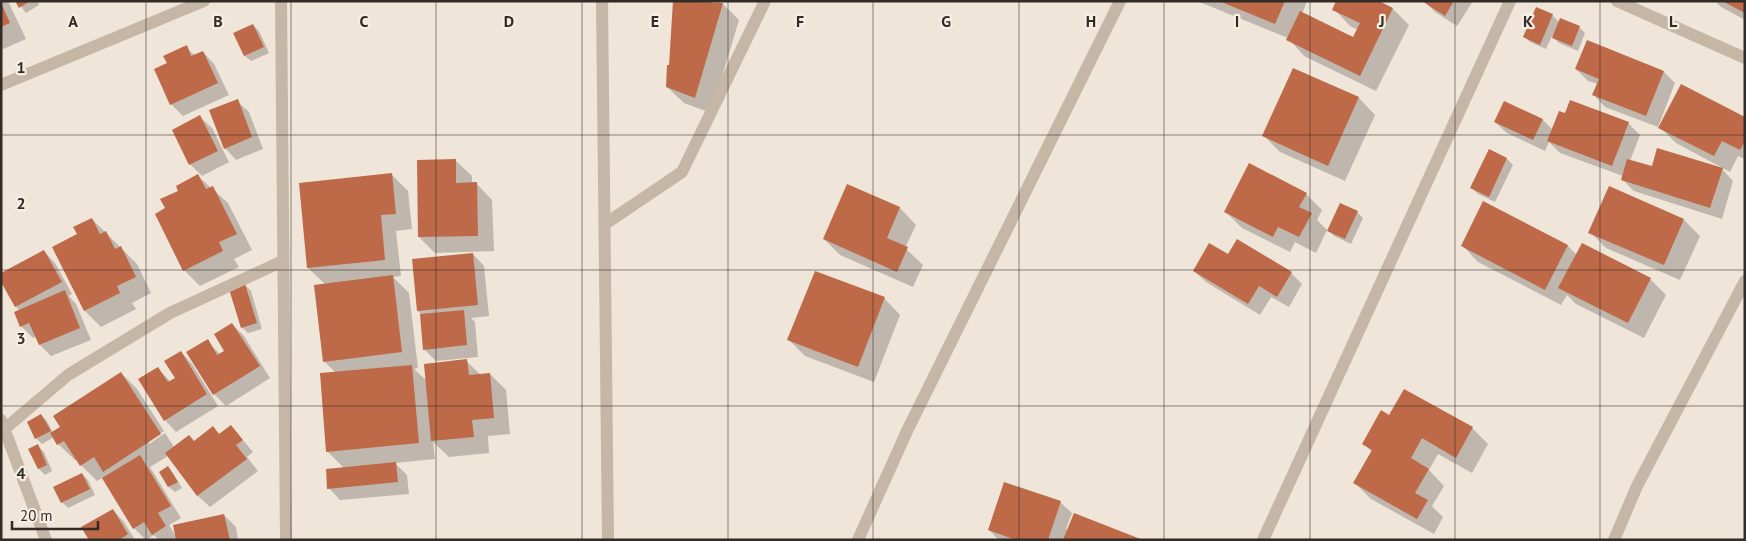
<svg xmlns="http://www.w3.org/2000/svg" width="1746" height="541" font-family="'PT Sans',sans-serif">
<rect width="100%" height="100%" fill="#efe5d9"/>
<!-- shadow -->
<g fill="#0003">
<polygon points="1,1 8,1 26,39 1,50"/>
<polygon points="17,1 37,1 39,5 26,13"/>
<polygon points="677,1 712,1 712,3 723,4 739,20 711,113 684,103 667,87"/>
<polygon points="1197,1 1307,1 1302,14 1354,39 1358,30 1350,26 1334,9 1376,1 1393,9 1409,25 1376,91 1304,56 1288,38"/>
<polygon points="1424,1 1473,1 1457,26 1435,12"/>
<polygon points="1715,1 1745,1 1745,20 1721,7"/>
<polygon points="1552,15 1560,23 1561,19 1580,28 1585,33 1578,51 1559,43 1552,36 1546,49 1530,42 1524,36"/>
<polygon points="253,25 259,31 269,53 251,61 245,56 235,34"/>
<polygon points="186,47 195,56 203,52 214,64 229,95 183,116 171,104 169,64"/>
<polygon points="1576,69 1664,72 1675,83 1658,127 1605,107 1594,95 1598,84 1588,81"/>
<polygon points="1294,70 1359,98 1375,115 1345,181 1280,152 1264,136"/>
<polygon points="237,101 249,112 263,149 236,160 225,148"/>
<polygon points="1505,103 1543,120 1553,130 1628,123 1640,135 1630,161 1652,167 1722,169 1733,181 1722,219 1634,191 1622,179 1623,176 1560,153 1549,142 1545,151 1507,133 1495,122"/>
<polygon points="200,117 212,128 229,162 202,176 190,164 174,130"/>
<polygon points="1745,119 1745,159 1738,156 1730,172 1676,143 1660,127"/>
<polygon points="1490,151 1507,159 1513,165 1495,202 1478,194 1472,188"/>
<polygon points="455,160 472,176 472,184 476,183 492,200 494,251 435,253 419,237"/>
<polygon points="392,175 408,191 412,229 396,231 401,276 393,277 409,293 418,368 414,369 427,381 466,361 481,375 490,374 506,390 510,434 488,436 489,453 449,457 433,442 435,459 395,463 407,475 409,494 340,500 329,488 344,468 328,452 336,373 324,361 326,285 308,268"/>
<polygon points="198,176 228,203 252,250 234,259 239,267 200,286 184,270 180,191"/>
<polygon points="848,185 900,208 916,225 905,248 923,265 913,287 840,255 824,239"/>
<polygon points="1609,188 1684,220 1700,236 1680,280 1606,248 1590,232"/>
<polygon points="1306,194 1322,210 1317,220 1327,230 1316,253 1295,242 1290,252 1242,228 1226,212"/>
<polygon points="1484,203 1568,246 1577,255 1650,279 1666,295 1644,338 1576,304 1567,295 1561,305 1478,262 1462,245"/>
<polygon points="1357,212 1363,218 1351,244 1334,236 1328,230"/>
<polygon points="92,219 137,264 151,293 132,303 136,309 101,327 85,311 79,235"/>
<polygon points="44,251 55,263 72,294 69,296 76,304 91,340 51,356 40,345 36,336 33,338 21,326 20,311 16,307 1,280"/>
<polygon points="473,254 484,266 489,316 471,318 475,322 478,357 436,361 424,349 421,314 418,311"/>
<polygon points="1228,256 1291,273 1302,284 1289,307 1271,297 1260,315 1206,282 1194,271"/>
<polygon points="245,285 251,291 262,329 248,333 242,327"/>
<polygon points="884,298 900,315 874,382 805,356 789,340"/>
<polygon points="232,324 244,336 270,378 226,406 214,394 207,341 221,355 226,352"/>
<polygon points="181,352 192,364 218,406 176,432 165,420 158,369 171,382 176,379"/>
<polygon points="121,373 137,389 164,431 149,441 149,444 165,433 174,447 194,442 213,428 220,435 231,426 253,452 247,457 258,471 210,507 198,496 168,456 150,467 181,518 169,525 177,538 174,540 159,540 154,535 146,540 134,528 104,477 97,481 81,465 77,459 75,460 58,444 54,437 42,444 36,438 41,415 47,421 53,433 62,427"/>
<polygon points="1390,416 1472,428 1488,444 1472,473 1438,454 1429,470 1444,486 1432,506 1443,517 1434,534 1371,499 1355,483 1372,452 1363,443"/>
<polygon points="38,446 44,452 52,471 45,475 39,469 30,449"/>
<polygon points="168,467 173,473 182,488 175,492 169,487 160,472"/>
<polygon points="82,474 88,480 95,495 68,508 62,502"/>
<polygon points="1060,502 1072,513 1066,529 1140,540 999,540 989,530"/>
<polygon points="113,510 124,522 135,540 90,540"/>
<polygon points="224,515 236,527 238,540 178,540"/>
</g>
<!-- building -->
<g fill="#be6947">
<polygon points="15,1 30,1 19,8"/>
<polygon points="673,1 723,3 695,98 666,87 667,65 669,65"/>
<polygon points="1219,1 1285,1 1275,24"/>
<polygon points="1336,1 1379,1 1393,8 1360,76 1286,40 1300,11 1353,37 1360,23 1332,10"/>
<polygon points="1422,1 1454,1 1445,16"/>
<polygon points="1722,1 1745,1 1745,13"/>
<polygon points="1,3 10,23 1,27"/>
<polygon points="1536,7 1553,14 1540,45 1523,37"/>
<polygon points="1560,18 1580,26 1572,46 1552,38"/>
<polygon points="253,24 264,47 244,56 233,33"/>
<polygon points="1587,40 1664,71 1646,116 1592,95 1599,79 1575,69"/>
<polygon points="187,45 191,56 203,51 218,83 170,105 154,69 167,63 163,56"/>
<polygon points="1293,68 1359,97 1328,166 1262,136"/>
<polygon points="1681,84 1745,117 1745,141 1740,150 1722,141 1714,156 1658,128"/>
<polygon points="238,99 252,137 224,149 209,110"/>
<polygon points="1570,100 1629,122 1612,166 1547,141 1559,111 1565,113"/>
<polygon points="1504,101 1543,119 1533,140 1494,122"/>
<polygon points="200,115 218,151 189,165 172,130"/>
<polygon points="1657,148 1723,168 1710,208 1621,180 1627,159 1652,166"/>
<polygon points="1489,149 1507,158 1489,197 1470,188"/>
<polygon points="456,159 456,183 477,182 478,236 418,237 417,160"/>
<polygon points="1249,163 1307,193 1299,207 1312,213 1299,237 1278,227 1273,237 1224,212"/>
<polygon points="392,173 396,214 381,215 385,260 307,268 299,183"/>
<polygon points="198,174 206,189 213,186 237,234 219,242 223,251 183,271 155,214 165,208 160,199 178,191 176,186"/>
<polygon points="847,184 900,207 887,238 908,247 897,272 823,239"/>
<polygon points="1609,186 1684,219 1664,265 1588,233"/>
<polygon points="1483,201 1568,245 1545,290 1461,246"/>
<polygon points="1340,203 1358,211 1345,239 1327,231"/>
<polygon points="92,218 100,234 106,231 115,249 121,246 136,277 117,286 120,293 84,311 52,247 77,234 73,227"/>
<polygon points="1237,239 1292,272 1277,297 1259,286 1248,304 1193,271 1209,243 1228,254"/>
<polygon points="1582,243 1651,278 1628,323 1558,288"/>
<polygon points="44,250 62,282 15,307 1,282 1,273"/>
<polygon points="473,253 478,305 417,311 412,259"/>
<polygon points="815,271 885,297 858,367 787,340"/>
<polygon points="393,275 402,352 323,362 314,285"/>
<polygon points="245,284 257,323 241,328 229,289"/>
<polygon points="65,290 80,328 39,345 29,323 20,327 14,312"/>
<polygon points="464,310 467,345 423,350 420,314"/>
<polygon points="232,323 260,366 213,395 186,352 208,339 217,355 224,351 214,334"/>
<polygon points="181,351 207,394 164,421 138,379 158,367 168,382 175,378 164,361"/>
<polygon points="467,359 469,375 490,373 494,418 472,420 474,437 431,441 424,364"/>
<polygon points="412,365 419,443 326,452 320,373"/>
<polygon points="121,372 161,434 103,472 94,457 80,466 64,441 57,445 50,433 60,427 53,416"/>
<polygon points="1404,389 1473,427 1456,458 1422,438 1411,458 1429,469 1415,493 1428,500 1417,519 1353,483 1372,450 1362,444 1381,410 1389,415"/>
<polygon points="41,414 51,431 35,439 27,422"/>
<polygon points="231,425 243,440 236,445 247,459 197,496 165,453 189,435 194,441 213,426 219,434"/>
<polygon points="38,444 47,465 38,469 28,449"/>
<polygon points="140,455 171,506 158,513 166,526 152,535 144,522 133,529 102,478"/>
<polygon points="396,462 398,482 327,489 326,469"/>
<polygon points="168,466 178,482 168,487 159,472"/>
<polygon points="82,473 90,489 61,503 53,487"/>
<polygon points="1004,482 1061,501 1048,540 1016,540 988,530"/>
<polygon points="113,509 128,534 119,540 89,540 81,527"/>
<polygon points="1074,513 1143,540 1063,540"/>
<polygon points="224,514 230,540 176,540 173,525"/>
</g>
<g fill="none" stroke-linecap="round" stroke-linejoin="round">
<!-- minor -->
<g stroke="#c6b6a6" stroke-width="12">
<polyline points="281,1 286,540"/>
<polyline points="602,1 608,540"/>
<polyline points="1617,1 1745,58"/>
<polyline points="1,85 204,1"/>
<polyline points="605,224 682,172 765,1"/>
<polyline points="1,420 46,540"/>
<polyline points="1,432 68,375 170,313 283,261"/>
<polyline points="858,540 907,431 1120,1"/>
<polyline points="1263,540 1510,1"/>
<polyline points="1614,540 1637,486 1745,281"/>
</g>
</g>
<!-- grid -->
<path fill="none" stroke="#332b26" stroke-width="1" stroke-opacity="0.55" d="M146,1V540M291,1V540M436,1V540M582,1V540M728,1V540M873,1V540M1019,1V540M1164,1V540M1310,1V540M1455,1V540M1600,1V540M1,135H1745M1,270H1745M1,406H1745"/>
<g font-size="16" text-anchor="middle" font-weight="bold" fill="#332b26" stroke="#f7efe4" stroke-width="4.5" stroke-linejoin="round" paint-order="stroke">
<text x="73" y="27">A</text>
<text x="218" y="27">B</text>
<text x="364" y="27">C</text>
<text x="509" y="27">D</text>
<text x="655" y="27">E</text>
<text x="800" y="27">F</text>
<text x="946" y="27">G</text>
<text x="1091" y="27">H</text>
<text x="1237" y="27">I</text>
<text x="1382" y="27">J</text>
<text x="1528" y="27">K</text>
<text x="1673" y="27">L</text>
<text x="21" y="73">1</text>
<text x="21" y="209">2</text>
<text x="21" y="344">3</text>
<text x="21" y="479">4</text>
</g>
<!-- border -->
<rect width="1746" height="541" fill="none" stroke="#332b26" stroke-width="5"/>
<!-- scale -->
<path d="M12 521v8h86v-8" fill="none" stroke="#332b26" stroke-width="2.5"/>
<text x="20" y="521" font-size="15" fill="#332b26" stroke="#f7efe4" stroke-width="4" paint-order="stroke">20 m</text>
</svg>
